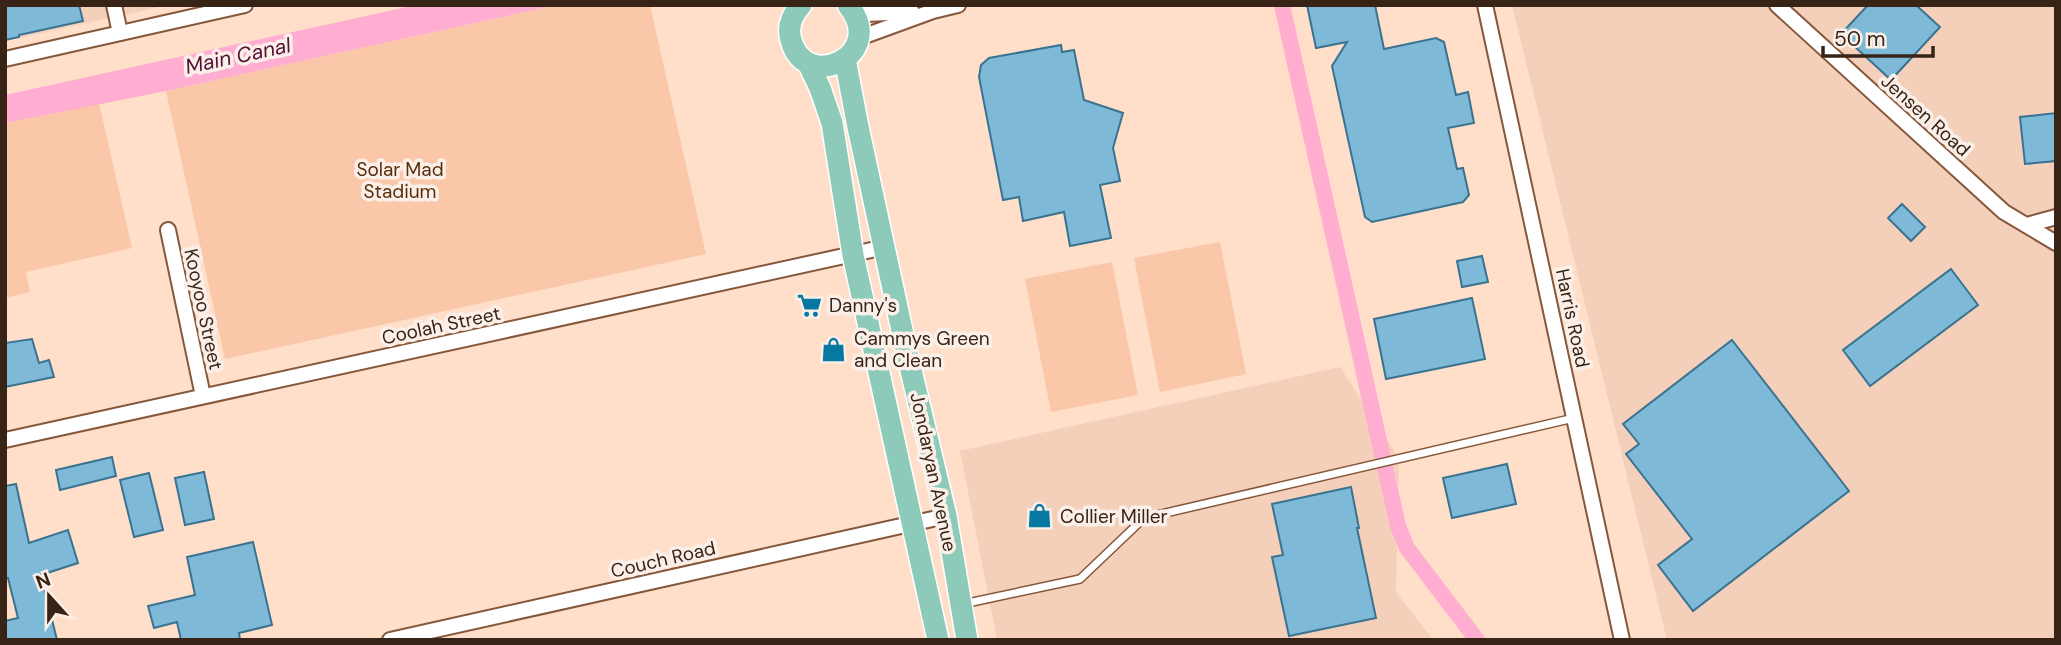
<svg xmlns="http://www.w3.org/2000/svg" width="2061" height="645" font-family="'DM Sans',sans-serif">
<rect width="100%" height="100%" fill="#ffdeca"/>
<!-- built -->
<g fill="#f4cfba">
<polygon points="5,5 168,5 5,41"/>
<polygon points="1512,5 2056,5 2056,640 1667,640"/>
<polygon points="1340,367 1399,458 1396,592 1433,640 997,640 960,451"/>
</g>
<!-- green -->
<g fill="#fac7a8">
<polygon points="556,5 650,5 706,254 225,359 166,91"/>
<polygon points="99,103 132,248 26,272 30,292 5,298 5,123"/>
<polygon points="1220,242 1246,374 1160,392 1134,258"/>
<polygon points="1112,262 1138,395 1051,412 1025,279"/>
</g>
<!-- water -->
<polygon fill="#ffaed1" points="416,5 556,5 166,91 5,123 5,95"/>
<g fill="none" stroke-linecap="round" stroke-linejoin="round">
<!-- canal -->
<polyline stroke="#ffaed1" stroke-width="16" points="1282,5 1398,526 1407,548 1477,640"/>
</g>
<!-- building -->
<g fill="#7eb9d8" stroke="#397390" stroke-width="2">
<polygon points="5,5 79,5 83,21 19,35 19,37 5,40"/>
<polygon points="1307,5 1375,5 1384,49 1436,38 1444,42 1456,95 1468,92 1474,123 1448,128 1457,169 1463,168 1469,195 1463,202 1372,222 1365,217 1332,66 1347,42 1316,48"/>
<polygon points="1868,5 1916,5 1940,27 1891,80 1841,34"/>
<polygon points="1061,45 1062,52 1074,50 1084,100 1123,113 1113,148 1120,181 1100,185 1111,238 1070,246 1064,212 1023,221 1019,197 1003,200 979,77 981,65 989,58"/>
<polygon points="2056,113 2056,161 2025,164 2020,117"/>
<polygon points="1902,204 1925,227 1911,241 1888,218"/>
<polygon points="1482,256 1488,282 1462,287 1457,261"/>
<polygon points="1951,269 1978,305 1870,386 1843,350"/>
<polygon points="1472,298 1485,359 1386,379 1374,319"/>
<polygon points="32,339 39,363 49,360 54,377 5,387 5,343"/>
<polygon points="1732,340 1849,491 1693,611 1658,565 1692,539 1626,454 1639,444 1623,424"/>
<polygon points="112,457 116,476 60,490 56,470"/>
<polygon points="1507,464 1516,504 1452,518 1443,478"/>
<polygon points="204,472 214,519 185,525 175,478"/>
<polygon points="149,473 163,530 134,537 120,480"/>
<polygon points="16,484 29,543 68,530 78,563 41,575 57,640 5,640 5,621 18,618 8,578 5,578 5,486"/>
<polygon points="1351,487 1359,528 1357,528 1376,618 1289,636 1272,557 1283,555 1272,504"/>
<polygon points="253,542 272,625 239,633 240,640 181,640 177,622 154,628 148,606 195,595 187,557"/>
</g>
<g fill="none" stroke-linecap="round" stroke-linejoin="round">
<defs>
<polyline id="lane" points="963,604 1080,579 1144,518 1574,418"/>
<g id="street">
<polyline points="114,5 120,33"/>
<polyline points="1485,5 1622,640"/>
<polyline points="1777,5 2004,212 2056,243"/>
<polyline points="849,6 866,14 912,12"/>
<polyline points="859,38 933,11 958,5"/>
<polyline points="5,59 245,5"/>
<polyline points="2027,225 2056,217"/>
<polyline points="168,230 203,396"/>
<polyline points="5,440 885,247"/>
<polyline points="390,640 946,516"/>
</g>
<g id="primary">
<path d="M801,5C792,15 787,27 791,40C805,94 889,55 848,5"/>
<polyline points="845,59 858,127 908,358 946,516 967,640"/>
<polyline points="808,63 820,88 832,123 853,255 938,640"/>
</g>
</defs>
<!-- lane casing -->
<use href="#lane" stroke="#86573a" stroke-width="10"/>
<!-- street casing -->
<use href="#street" stroke="#86573a" stroke-width="18"/>
<!-- primary casing -->
<use href="#primary" stroke="#fff" stroke-width="24"/>
<!-- lane -->
<use href="#lane" stroke="#fff" stroke-width="7"/>
<!-- street -->
<use href="#street" stroke="#fff" stroke-width="14"/>
<!-- primary -->
<use href="#primary" stroke="#8ecab9" stroke-width="21"/>
</g>
<!-- icons -->
<defs>
<symbol id="supermarket-bare" viewBox="-9 -9 18 18"><path d="M-6-5.5h2.5l.6 2H6L4.5 2H-2.5L-4.4-4H-6ZM-1.5 3.2a1.3 1.3 0 1 0 .1 0ZM3 3.2a1.3 1.3 0 1 0 .1 0Z" fill="#0778a1" stroke="#fbf0e9" stroke-width="2.5" paint-order="stroke"/></symbol>
<symbol id="shop-bare" viewBox="-9 -9 18 18"><path d="M-5-2.5h2.3a2.7 3.5 0 0 1 5.4 0H5L5.5 6h-11ZM-1.5-2.5h3a1.5 2.3 0 0 0-3 0Z" fill="#0778a1" stroke="#fbf0e9" stroke-width="2.5" paint-order="stroke"/></symbol>
</defs>
<g fill-rule="evenodd">
<use href="#supermarket-bare" x="792" y="288" width="35" height="35"/>
<use href="#shop-bare" x="816" y="332" width="35" height="35"/>
<use href="#shop-bare" x="1022" y="498" width="35" height="35"/>
</g>
<g text-anchor="middle" stroke-width="7" stroke-linejoin="round" paint-order="stroke">
<!-- street labels -->
<g font-size="19" fill="#382317" stroke="#fbf0e9">
<text transform="translate(1926 115) rotate(42)" y="7">Jensen Road</text>
<text transform="translate(204 309) rotate(78)" y="7">Kooyoo Street</text>
<text transform="translate(1573 318) rotate(78)" y="7">Harris Road</text>
<text transform="translate(441 325) rotate(-12)" y="7">Coolah Street</text>
<text transform="translate(934 472) rotate(78)" y="7">Jondaryan Avenue</text>
<text transform="translate(663 559) rotate(-13)" y="7">Couch Road</text>
</g>
<!-- park labels -->
<g font-size="19" fill="#5a2c0b" stroke="#fbf0e9">
<text x="400" y="176">Solar Mad<tspan x="400" dy="22">Stadium</tspan></text>
</g>
<!-- poi labels -->
<g font-size="19" fill="#382317" stroke="#fbf0e9" text-anchor="start">
<text x="829" y="312">Danny's</text>
<text x="854" y="345">Cammys Green<tspan x="854" dy="22">and Clean</tspan></text>
<text x="1060" y="523">Collier Miller</text>
</g>
<!-- water labels -->
<g font-size="21" font-style="italic" fill="#561137" stroke="#fbf0e9">
<text transform="translate(238 56) rotate(-12)" y="7">Main Canal</text>
</g>
</g>
<!-- border -->
<rect width="2061" height="645" fill="none" stroke="#382317" stroke-width="14"/>
<!-- north arrow -->
<g transform="translate(49 596) rotate(339)" stroke="#fbf0e9" stroke-width="5" paint-order="stroke">
<path d="M0-5L12 26L0 18L-12 26Z" fill="#382317"/>
<text y="-10" font-size="19" font-weight="bold" text-anchor="middle" fill="#382317">N</text>
</g>
<!-- scale -->
<path d="M1823 46v10h110v-10" fill="none" stroke="#382317" stroke-width="3.5"/>
<text x="1834" y="46" font-size="21" fill="#382317" stroke="#fbf0e9" stroke-width="5" paint-order="stroke">50 m</text>
</svg>
